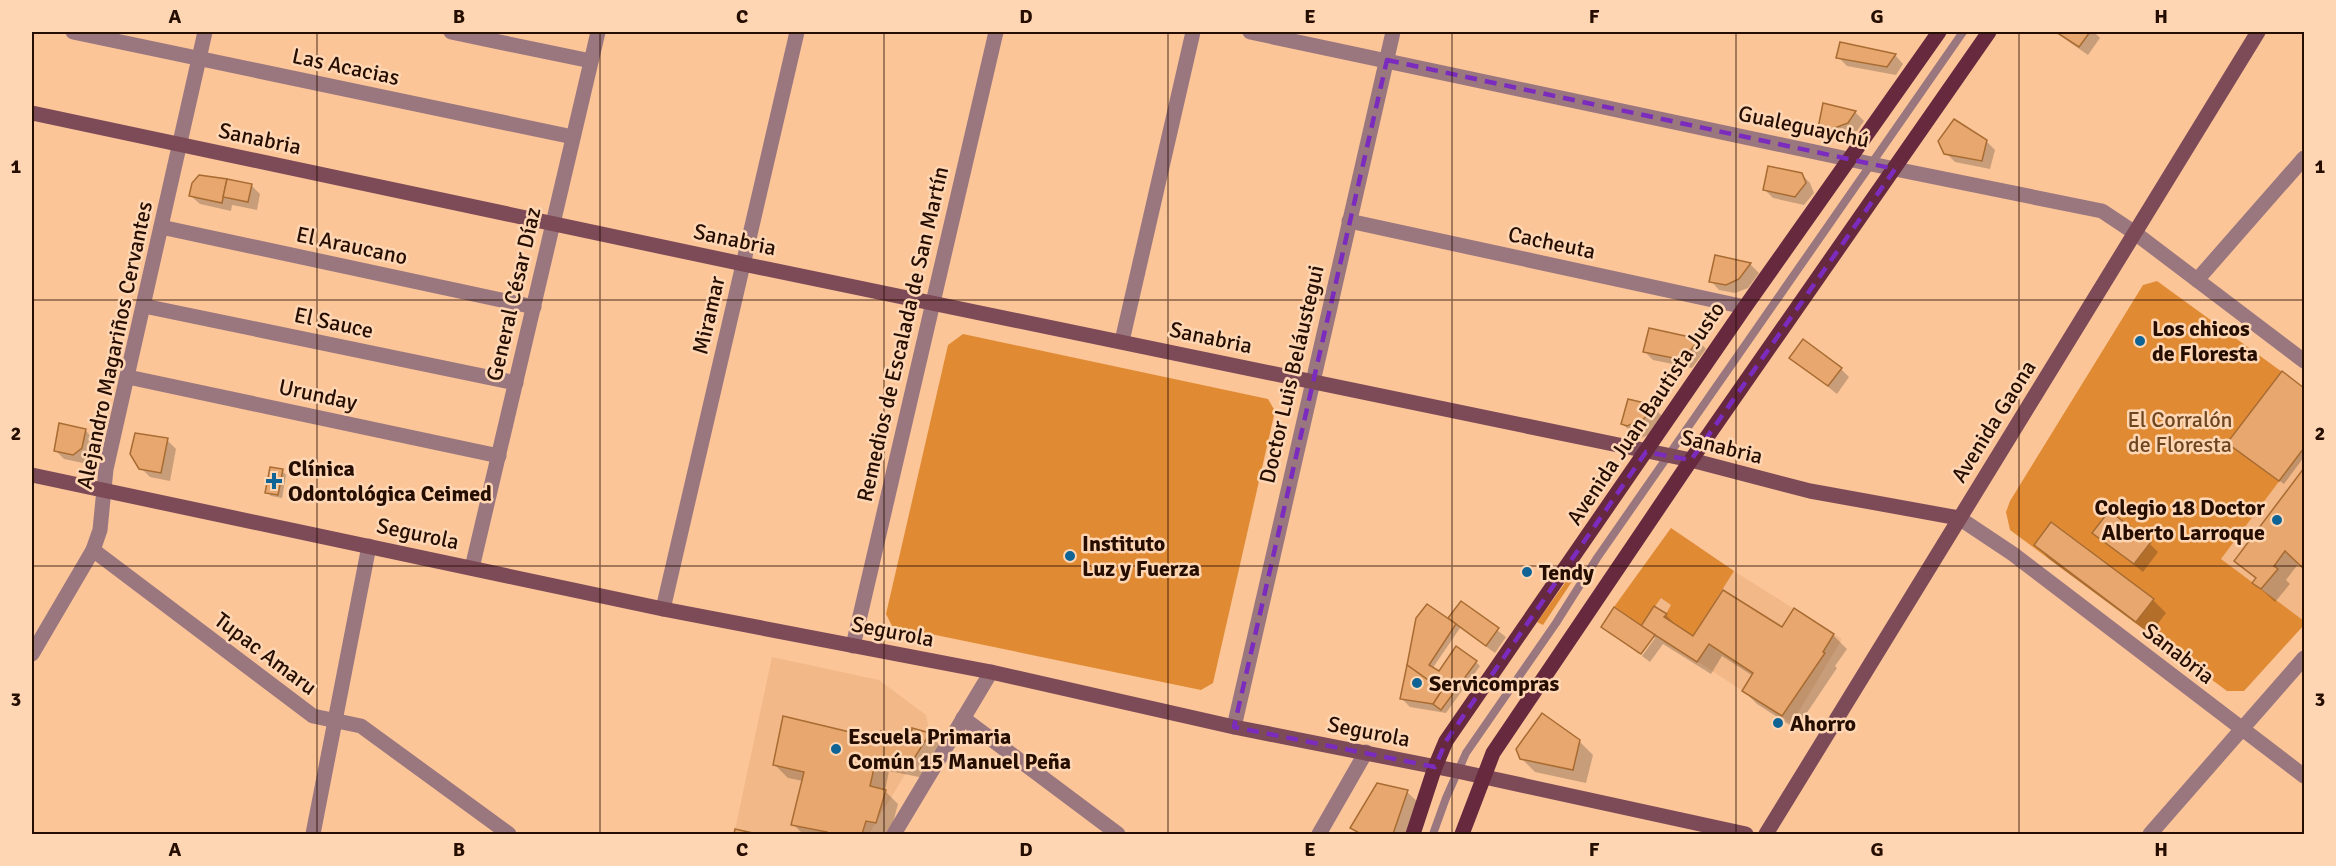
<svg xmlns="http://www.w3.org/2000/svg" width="2336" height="866" font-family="Signika,sans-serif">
<rect width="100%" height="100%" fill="#fbc598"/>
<!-- built -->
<g fill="#f2b888">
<polygon points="2304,448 2304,621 2220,560"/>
<polygon points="1671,528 1734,571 1842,639 1792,723 1614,607"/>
<polygon points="772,657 879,680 926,715 930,733 869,834 734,834"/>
</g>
<!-- green -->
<g fill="#e08b34">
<polygon points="2157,281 2304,388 2304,448 2221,559 2304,621 2304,625 2244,691 2227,691 2010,530 2006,512 2010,501 2143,285"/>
<polygon points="963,334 1268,399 1275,411 1213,683 1201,690 892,626 886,614 948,345"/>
<polygon points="1671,528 1734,571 1693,636 1664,617 1671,605 1661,598 1641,626 1614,607"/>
<polygon points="1578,565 1581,568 1543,625 1537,622"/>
</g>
<!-- shadow -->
<g fill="#0003">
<polygon points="2055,32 2094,32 2100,38 2088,55"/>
<polygon points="1895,55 1903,64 1896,75 1847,66 1838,57"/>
<polygon points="1824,104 1855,112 1864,121 1857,131 1842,137 1828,136 1820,128"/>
<polygon points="1986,141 1995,150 1990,169 1955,162 1946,153"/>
<polygon points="1801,174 1810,183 1814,193 1804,205 1773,198 1764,189"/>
<polygon points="251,185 260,194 257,210 232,205 231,211 200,204 191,196"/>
<polygon points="1750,264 1759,273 1748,288 1735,293 1719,290 1711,281"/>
<polygon points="1698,340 1706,349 1692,368 1653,360 1644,351"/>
<polygon points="1791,357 1841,369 1849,377 1837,394"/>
<polygon points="2283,373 2304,390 2304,457 2284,484 2232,447"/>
<polygon points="1652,406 1665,419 1657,432 1641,438 1636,437 1623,424"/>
<polygon points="85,430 94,439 91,457 83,463 64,459 55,450"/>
<polygon points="167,440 176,449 170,481 150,477 141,468"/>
<polygon points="2304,470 2304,568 2299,563 2286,580 2290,584 2275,602 2254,583 2257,580 2236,561"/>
<polygon points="282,471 286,475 282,498 271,496 267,492"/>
<polygon points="2094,533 2150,544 2158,552 2143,572"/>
<polygon points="2036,545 2153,600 2166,613 2150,634 2049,559"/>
<polygon points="1461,603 1506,637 1495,653 1460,628 1432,669 1439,673 1476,662 1480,666 1446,713 1410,707 1402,699 1448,620"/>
<polygon points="1794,610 1833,635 1847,649 1835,666 1837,668 1796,729 1757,704 1744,691 1753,676 1722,656 1711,674 1663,644 1650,662 1642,656 1655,638 1652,635 1639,654 1603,627 1641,628 1666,615 1679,628 1694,638 1782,629"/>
<polygon points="929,734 942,747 924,778 889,771 885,791 898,804 890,834 803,834 793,824 803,781 788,778 775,765 880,741 912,740"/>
<polygon points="1579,741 1593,755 1586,783 1535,772 1521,758"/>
<polygon points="1407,792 1421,805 1411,834 1358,834 1352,828"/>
</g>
<!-- building -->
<g fill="#e8a76e" stroke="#a86c32" stroke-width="1.5">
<polygon points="2056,32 2090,32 2079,47"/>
<polygon points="1840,42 1896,54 1887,67 1836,58"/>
<polygon points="1823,103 1856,111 1848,123 1832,129 1818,128"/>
<polygon points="1954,119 1987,140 1982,161 1944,154 1938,141"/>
<polygon points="1768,166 1802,173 1806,183 1795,197 1763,190"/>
<polygon points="199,175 227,179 222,203 189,196 192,183"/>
<polygon points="227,179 252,184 248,202 223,197"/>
<polygon points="1715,255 1751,263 1739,279 1726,285 1709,282"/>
<polygon points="1649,328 1699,339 1683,360 1643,352"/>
<polygon points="1803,339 1842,368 1828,386 1789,358"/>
<polygon points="2282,371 2304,388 2304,448 2279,481 2227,443"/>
<polygon points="1628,399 1653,405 1644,419 1627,426 1621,424"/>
<polygon points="59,423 86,429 82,448 73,455 54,451"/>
<polygon points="135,433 168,438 161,473 139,469 130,454"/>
<polygon points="270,467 283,469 278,495 265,493"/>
<polygon points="2304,468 2304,569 2285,551 2274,566 2278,569 2261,589 2252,583 2256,578 2234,561"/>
<polygon points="2109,511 2151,542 2134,564 2092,533"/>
<polygon points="2051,522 2154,599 2136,622 2034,545"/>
<polygon points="1723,590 1782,627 1794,608 1834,634 1823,652 1825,653 1782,716 1742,691 1753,673 1709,644 1697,662 1641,626 1654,606 1667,614 1664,617 1693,636"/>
<polygon points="1461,601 1499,628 1486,646 1448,618"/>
<polygon points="1427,604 1456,624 1429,665 1439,671 1456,646 1477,661 1441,710 1433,704 1442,690 1407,665 1416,618"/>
<polygon points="1614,607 1655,635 1641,654 1601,627"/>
<polygon points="1407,665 1442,690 1433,704 1400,699"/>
<polygon points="1542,713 1580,740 1573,770 1520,759 1516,749"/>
<polygon points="783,716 879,739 881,731 911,738 912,728 930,733 910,765 876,759 870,786 886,790 876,823 866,821 862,834 826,834 827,832 791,825 804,772 773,765"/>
<polygon points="1377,783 1408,790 1393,834 1361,834 1350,828"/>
<polygon points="735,829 757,834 734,834"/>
</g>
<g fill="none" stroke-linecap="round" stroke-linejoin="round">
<!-- lane -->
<polyline stroke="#9a767f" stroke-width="8" points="1433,834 1446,798 1466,753 1556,623 1597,558 1963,32"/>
<!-- street -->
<g stroke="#9a767f" stroke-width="15">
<polyline points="73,32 573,137"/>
<polyline points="451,32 591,61"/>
<polyline points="1250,32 1895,169 2102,211 2135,233 2304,361"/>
<polyline points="1349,221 1745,307"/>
<polyline points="161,227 534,307"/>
<polyline points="2197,280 2304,158"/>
<polyline points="144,306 516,383"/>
<polyline points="1122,341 1193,32"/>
<polyline points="128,377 499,456"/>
<polyline points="1959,518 2013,554 2304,776"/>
<polyline points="93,550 313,716 361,726 509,834"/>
<polyline points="472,568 598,32"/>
<polyline points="663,609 797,32"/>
<polyline points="853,646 996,32"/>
<polyline points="32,654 93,550 100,530 106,469 205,32"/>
<polyline points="963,718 1118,834"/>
<polyline points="1234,727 1393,32"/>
<polyline points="313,834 369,546"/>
<polyline points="894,834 991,672"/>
<polyline points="1319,834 1366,752"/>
<polyline points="2150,834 2304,658"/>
</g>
<!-- secondary -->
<g stroke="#7d4a58" stroke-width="15">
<polyline points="32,113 743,264 1691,460 1810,491 1959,518"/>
<polyline points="32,475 663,609 991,672 1234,727 1457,771 1746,834"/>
<polyline points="1766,834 2258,32"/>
</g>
<!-- primary -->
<g stroke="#66293e" stroke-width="15">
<polyline points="1413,834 1435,767 1446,741 1745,307 1939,32"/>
<polyline points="1462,834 1493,753 1691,460 1989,32"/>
</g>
</g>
<!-- marked area -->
<path fill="none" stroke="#7b2cbf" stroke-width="4.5" stroke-dasharray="12 8" stroke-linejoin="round" d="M1387,60L1895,169L1691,460L1646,452L1446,741L1435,767L1234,727Z"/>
<!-- grid -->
<path fill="none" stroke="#250d00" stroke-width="1.5" stroke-opacity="0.55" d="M317,32V834M600,32V834M884,32V834M1168,32V834M1452,32V834M1736,32V834M2019,32V834M32,300H2304M32,566H2304"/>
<!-- markers -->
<g fill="#0f6495" stroke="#fed6b4" stroke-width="2">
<circle cx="2140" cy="341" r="6"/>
<path d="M271 472h6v6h6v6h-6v6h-6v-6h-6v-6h6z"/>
<circle cx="2277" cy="520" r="6"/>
<circle cx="1070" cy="556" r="6"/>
<circle cx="1527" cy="572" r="6"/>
<circle cx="1417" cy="683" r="6"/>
<circle cx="1778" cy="723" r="6"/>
<circle cx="836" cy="749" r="6"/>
</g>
<g text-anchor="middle" stroke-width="5" stroke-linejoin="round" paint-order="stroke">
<!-- street labels -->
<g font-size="22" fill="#250d00" stroke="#fed6b4">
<text transform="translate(346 66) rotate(12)" y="8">Las Acacias</text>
<text transform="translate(1804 126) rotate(12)" y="8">Gualeguaychú</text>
<text transform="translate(260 138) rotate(12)" y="8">Sanabria</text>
<text transform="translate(735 239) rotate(12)" y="8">Sanabria</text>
<text transform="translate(1552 242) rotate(12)" y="8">Cacheuta</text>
<text transform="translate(352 245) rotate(12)" y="8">El Araucano</text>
<text transform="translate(513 294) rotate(-77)" y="8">General César Díaz</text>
<text transform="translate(708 315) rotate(-77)" y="8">Miramar</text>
<text transform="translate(334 322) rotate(12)" y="8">El Sauce</text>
<text transform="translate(902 334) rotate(-77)" y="8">Remedios de Escalada de San Martín</text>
<text transform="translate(1211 337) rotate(12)" y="8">Sanabria</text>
<text transform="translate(114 345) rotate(-78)" y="8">Alejandro Magariños Cervantes</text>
<text transform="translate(1291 374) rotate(-77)" y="8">Doctor Luis Beláustegui</text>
<text transform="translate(318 394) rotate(12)" y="8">Urunday</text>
<text transform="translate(1645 413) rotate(-56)" y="8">Avenida Juan Bautista Justo</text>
<text transform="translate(1993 421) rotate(-58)" y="8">Avenida Gaona</text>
<text transform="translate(1722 446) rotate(14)" y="8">Sanabria</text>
<text transform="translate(418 533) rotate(12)" y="8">Segurola</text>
<text transform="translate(893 631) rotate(11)" y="8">Segurola</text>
<text transform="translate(266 653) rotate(37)" y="8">Tupac Amaru</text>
<text transform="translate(2179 653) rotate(38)" y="8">Sanabria</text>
<text transform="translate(1369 731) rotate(11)" y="8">Segurola</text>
</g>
<!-- poi labels -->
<g font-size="22" font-weight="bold" fill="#250d00" stroke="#fed6b4" text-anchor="start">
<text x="2152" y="336">Los chicos<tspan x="2152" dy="25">de Floresta</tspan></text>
<text x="288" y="476">Clínica<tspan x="288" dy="25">Odontológica Ceimed</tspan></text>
<text x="2265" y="515" text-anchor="end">Colegio 18 Doctor<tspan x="2265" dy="25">Alberto Larroque</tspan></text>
<text x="1082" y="551">Instituto<tspan x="1082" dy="25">Luz y Fuerza</tspan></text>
<text x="1539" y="580">Tendy</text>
<text x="1429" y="691">Servicompras</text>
<text x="1790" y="731">Ahorro</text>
<text x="848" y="744">Escuela Primaria<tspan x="848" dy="25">Común 15 Manuel Peña</tspan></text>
</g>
<!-- park labels -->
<g font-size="22" fill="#6d451f" stroke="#fed6b4">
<text x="2180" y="427">El Corralón<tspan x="2180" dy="25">de Floresta</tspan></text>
</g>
</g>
<!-- border -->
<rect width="2336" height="866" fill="none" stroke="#fed6b4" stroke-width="66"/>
<rect x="33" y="33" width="2270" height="800" fill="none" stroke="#250d00" stroke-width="2"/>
<g font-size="20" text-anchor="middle" font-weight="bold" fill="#250d00">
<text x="175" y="23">A</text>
<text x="459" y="23">B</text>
<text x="742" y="23">C</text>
<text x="1026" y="23">D</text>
<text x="1310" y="23">E</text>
<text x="1594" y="23">F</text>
<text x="1877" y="23">G</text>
<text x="2161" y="23">H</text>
<text x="16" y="173">1</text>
<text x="2320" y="173">1</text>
<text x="16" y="440">2</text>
<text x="2320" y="440">2</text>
<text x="16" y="706">3</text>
<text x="2320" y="706">3</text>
<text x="175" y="856">A</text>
<text x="459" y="856">B</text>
<text x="742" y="856">C</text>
<text x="1026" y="856">D</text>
<text x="1310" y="856">E</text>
<text x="1594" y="856">F</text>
<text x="1877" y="856">G</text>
<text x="2161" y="856">H</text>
</g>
</svg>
